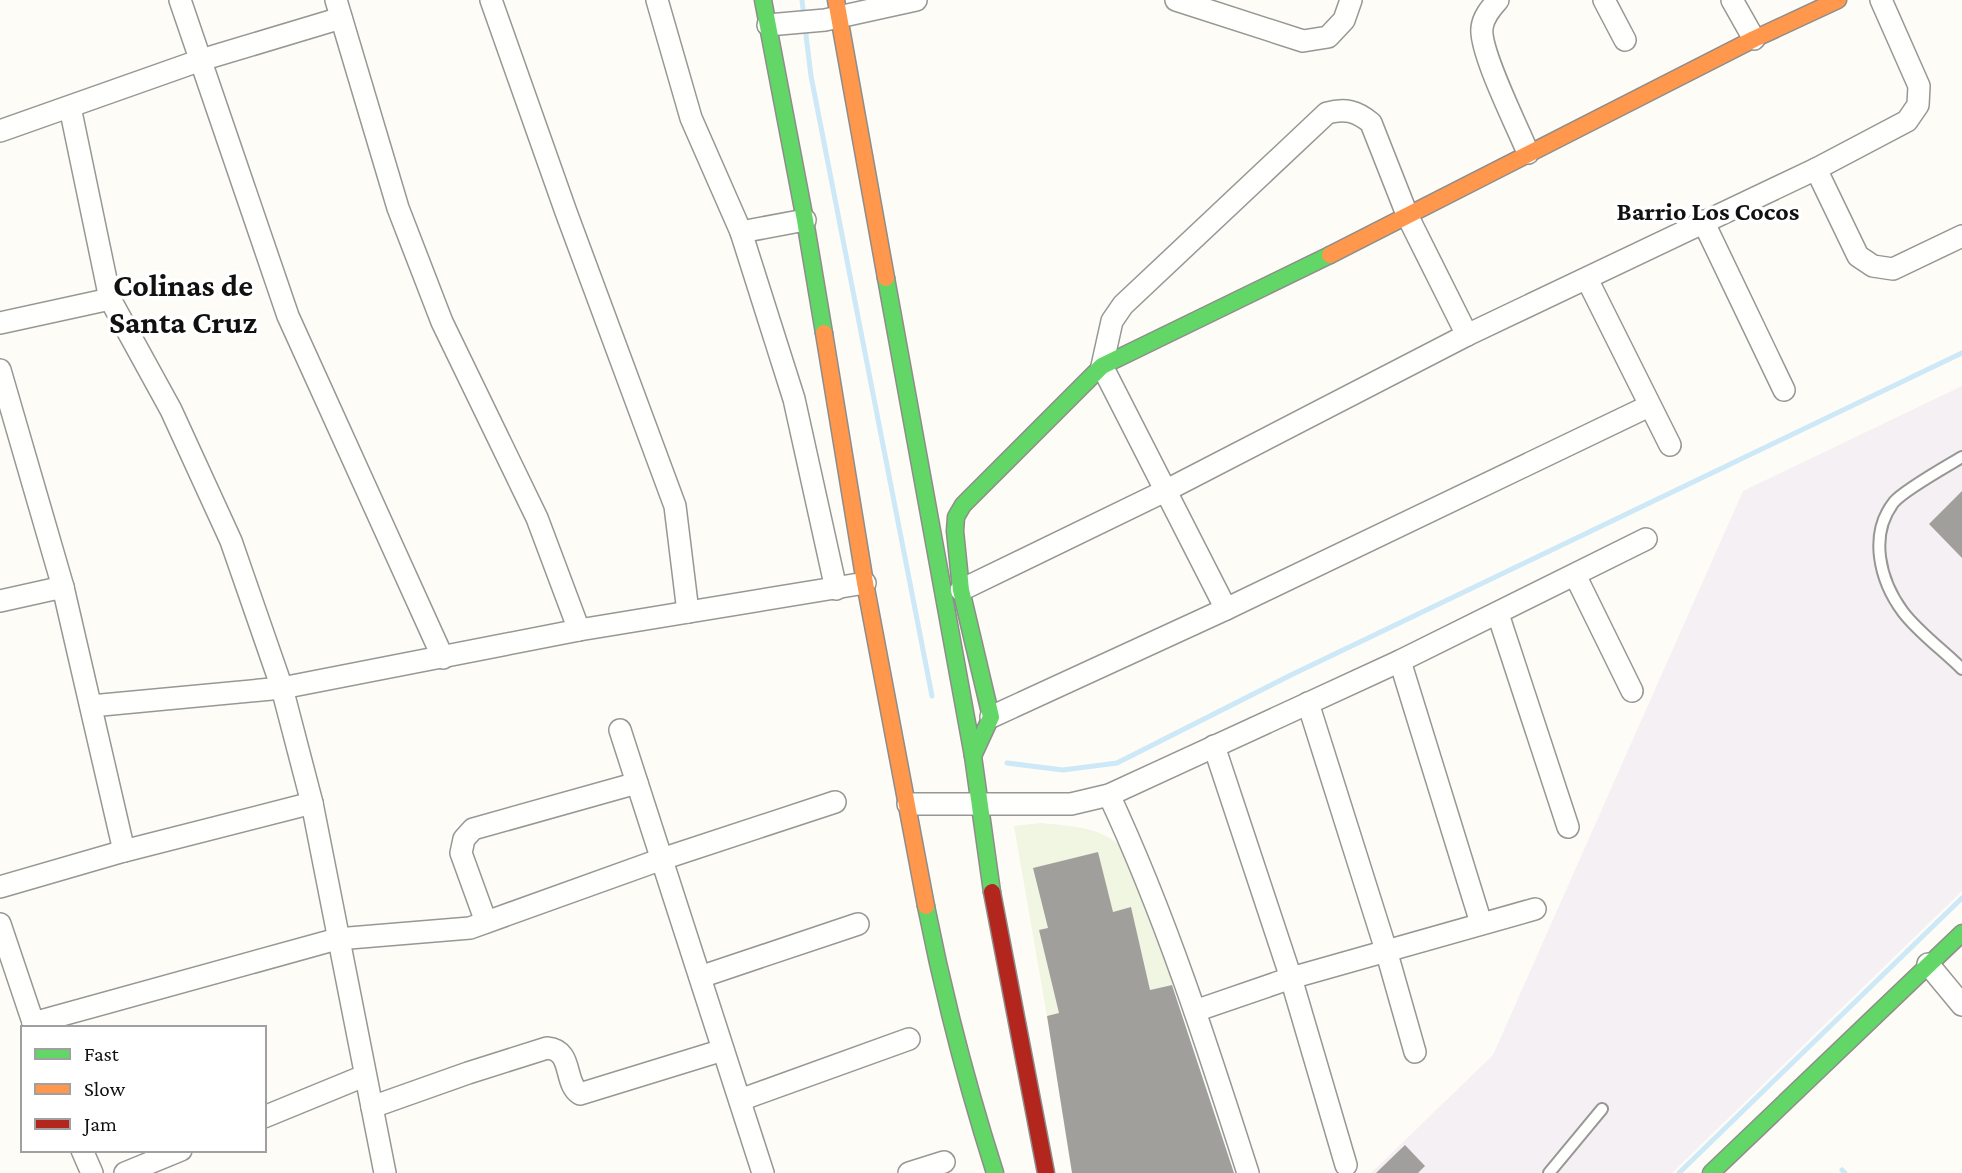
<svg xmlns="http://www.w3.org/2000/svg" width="1962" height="1173" font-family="'Crimson Pro',serif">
<rect width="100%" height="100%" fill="#fdfcf7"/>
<!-- industrial -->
<polygon fill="#f5f0f3" points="1962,386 1962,891 1672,1173 1371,1173 1493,1055 1743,491"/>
<!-- pitch -->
<path fill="#f0f6e1" d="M1041,823C1077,827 1102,826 1129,853L1174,984L1047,1016L1014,826Z"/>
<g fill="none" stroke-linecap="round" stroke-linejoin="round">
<!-- stream -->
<g stroke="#cde8f7" stroke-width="5">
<polyline points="802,0 804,18"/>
<polyline points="805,27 811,76 932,696"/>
<polyline points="1007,763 1063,770 1117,763 1291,675 1962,353"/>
<polyline points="1842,1170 1845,1173"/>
<polyline points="1679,1173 1962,898"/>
</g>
</g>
<!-- building -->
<g fill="#a19f9c">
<polygon points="1962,491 1962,558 1929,524"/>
<polygon points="1098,852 1113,912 1131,907 1150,990 1172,985 1234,1173 1072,1173 1047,1016 1059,1013 1039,930 1048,928 1033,868"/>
<polygon points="1405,1145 1425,1166 1418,1173 1376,1173"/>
</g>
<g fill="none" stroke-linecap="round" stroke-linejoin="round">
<defs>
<g id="lane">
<path d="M1962,457C1947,466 1904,490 1894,502C1868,535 1880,581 1903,612C1918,632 1944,651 1962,669"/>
<polyline points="1549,1173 1602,1109"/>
</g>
<g id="street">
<polyline points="180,0 288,316 443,658"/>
<polyline points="336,0 398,208 442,322 537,518 579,630"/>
<polyline points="491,0 566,212 675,506 688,612"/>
<polyline points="657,0 691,118 741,232 794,399 836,589"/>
<polyline points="1176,0 1303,41 1328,37 1344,20 1351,0"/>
<path d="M1498,0C1491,8 1483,17 1482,28C1479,51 1518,128 1528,153"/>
<polyline points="1604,0 1625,40"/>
<polyline points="1732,0 1754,39"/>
<polyline points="768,25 825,20 916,0"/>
<polyline points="70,107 110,299 171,410 231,541 282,688 312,803 385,1173"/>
<polyline points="0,131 201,60 341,18"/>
<polyline points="1816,169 1858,256 1873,266 1893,269 1962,236"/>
<polyline points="1703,221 1784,390"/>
<polyline points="741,232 805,220"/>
<polyline points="1587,279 1670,445"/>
<polyline points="0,323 110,299"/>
<polyline points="0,370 63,587"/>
<polyline points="1575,575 1632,691"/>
<polyline points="961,590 1165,491 1467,335 1816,169 1907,121 1918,105 1919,86 1881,0"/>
<polyline points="0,601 63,587 124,851"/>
<path d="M1226,609L1102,366L1112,321L1123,305L1327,113C1345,108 1357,111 1371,123L1408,217L1467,335"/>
<polyline points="1498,614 1568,827"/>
<polyline points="1400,661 1481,923"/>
<polyline points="1308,703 1386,950 1415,1052"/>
<polyline points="91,706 282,688 579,630 865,583"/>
<polyline points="991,717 1226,609 1649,406"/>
<polyline points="620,730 763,1173"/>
<polyline points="1214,746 1291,978 1346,1165"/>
<path d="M1109,795C1166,917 1207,1045 1248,1173"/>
<polyline points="908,804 1071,804 1109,795 1400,661 1646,539"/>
<polyline points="0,887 124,851 312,803"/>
<polyline points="486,922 461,853 464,839 473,829 637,783"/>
<polyline points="0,924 35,1028"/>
<polyline points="1928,964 1962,1005"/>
<polyline points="700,977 858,924"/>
<polyline points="1195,1011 1291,978 1535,909"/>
<polyline points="33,1023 337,939 470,928 662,859 835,802"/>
<polyline points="740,1100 909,1039"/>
<path d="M372,1107L468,1073L547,1048C574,1050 563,1083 580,1094L723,1050"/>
<polyline points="264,1117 364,1076"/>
<polyline points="82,1150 92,1173"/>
<polyline points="125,1173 181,1150"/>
<polyline points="909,1173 944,1162"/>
</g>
<g id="fast">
<polyline points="763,0 805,220 824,333"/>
<polyline points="886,278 973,756 992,892"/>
<polyline points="973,756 991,717 961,590 955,531 956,517 963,505 1102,366 1330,255"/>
<path d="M926,906C944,997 967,1085 995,1173"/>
<polyline points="1711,1173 1962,933"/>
</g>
<g id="slow">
<polyline points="836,0 886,278"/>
<polyline points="1330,255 1754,39 1838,0"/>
<polyline points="824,333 865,583 926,906"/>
</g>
<polyline id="jam" points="992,892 1046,1173"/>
</defs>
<!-- lane casing -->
<use href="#lane" stroke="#979795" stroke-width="14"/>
<!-- street casing -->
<use href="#street" stroke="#979795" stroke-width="24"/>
<!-- fast casing -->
<use href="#fast" stroke="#8e8d8b" stroke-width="19"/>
<!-- slow casing -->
<use href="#slow" stroke="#8e8d8b" stroke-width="19"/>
<!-- jam casing -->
<use href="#jam" stroke="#8e8d8b" stroke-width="19"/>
<!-- lane -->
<use href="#lane" stroke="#fffffe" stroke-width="10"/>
<!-- street -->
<use href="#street" stroke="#fffffe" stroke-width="21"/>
<!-- fast -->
<use href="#fast" stroke="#63d668" stroke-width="16"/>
<!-- slow -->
<use href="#slow" stroke="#ff974d" stroke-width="16"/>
<!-- jam -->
<use href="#jam" stroke="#b3261e" stroke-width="16"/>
</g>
<g text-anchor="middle" stroke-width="7" stroke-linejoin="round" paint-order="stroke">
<!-- neighbourhood labels -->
<g font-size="26" font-weight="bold" fill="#111" stroke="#fff">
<text x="1708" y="220">Barrio Los Cocos</text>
</g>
<!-- district labels -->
<g font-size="32" font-weight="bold" fill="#111" stroke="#fff">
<text x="183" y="296">Colinas de<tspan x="183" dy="37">Santa Cruz</tspan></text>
</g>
</g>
<!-- legend -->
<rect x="21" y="1026" width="245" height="126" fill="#ffffff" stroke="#a0a0a0" stroke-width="2"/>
<rect x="35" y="1049" width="35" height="10" fill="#63d668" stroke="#a0a0a0" stroke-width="2"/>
<text x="84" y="1061" font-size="21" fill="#111111">Fast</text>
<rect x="35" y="1084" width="35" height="10" fill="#ff974d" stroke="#a0a0a0" stroke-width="2"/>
<text x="84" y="1096" font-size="21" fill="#111111">Slow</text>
<rect x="35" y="1119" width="35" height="10" fill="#b3261e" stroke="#a0a0a0" stroke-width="2"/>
<text x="84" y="1131" font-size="21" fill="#111111">Jam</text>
</svg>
